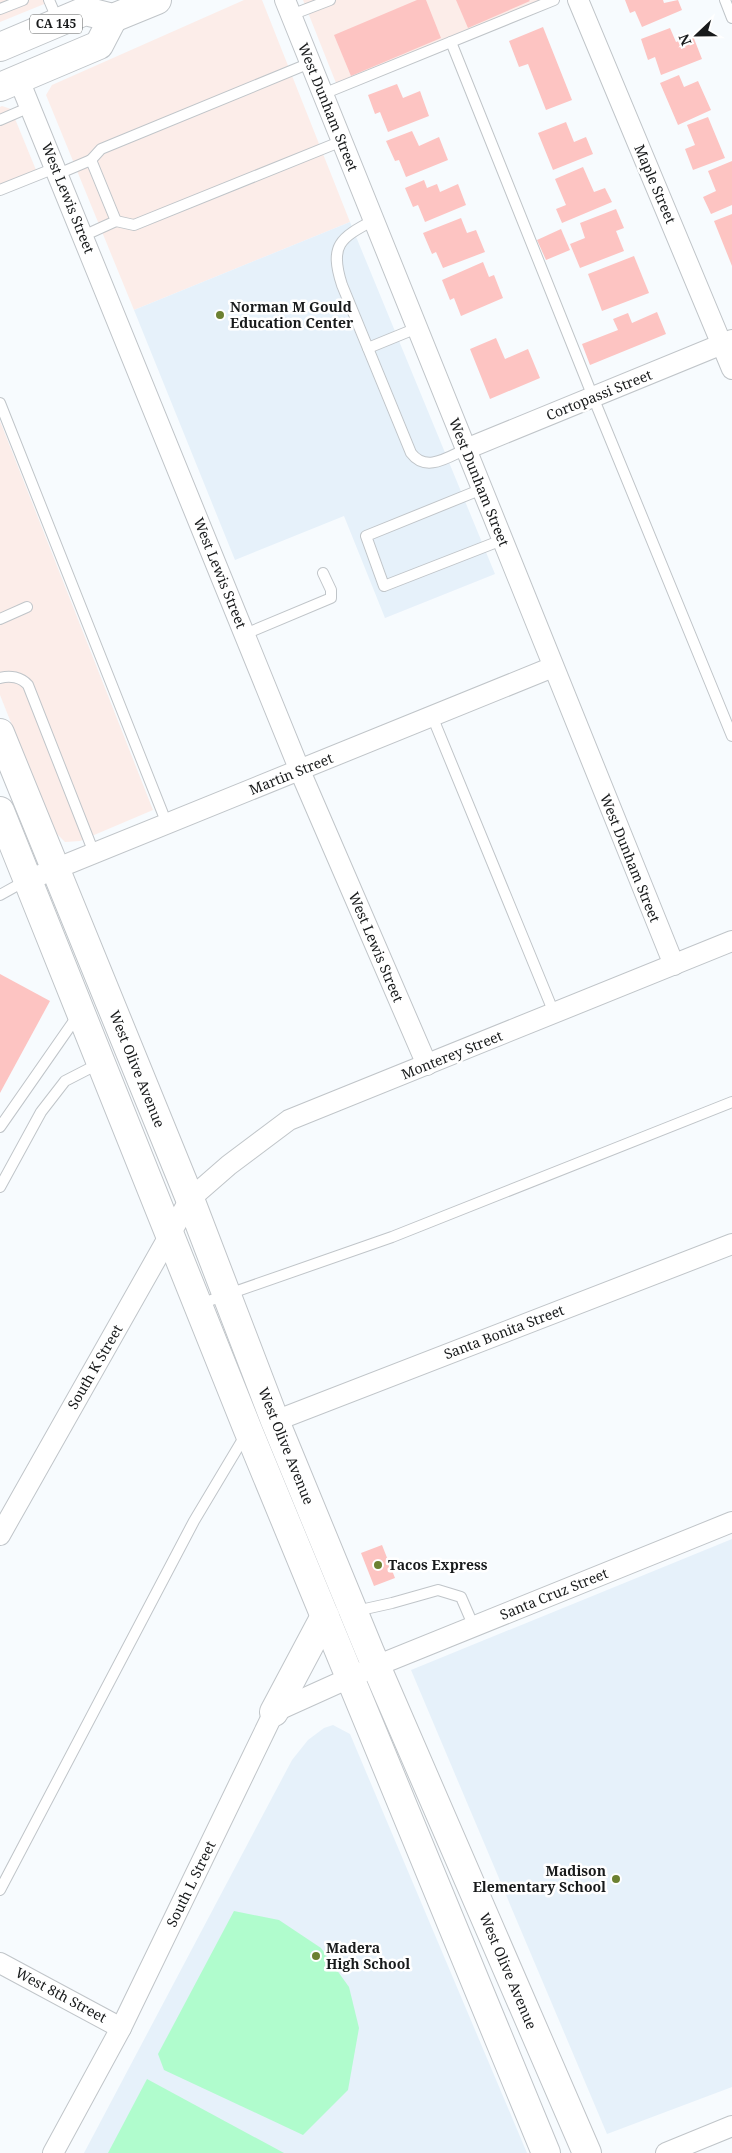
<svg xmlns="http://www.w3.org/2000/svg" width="732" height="2153" font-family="'Noto Serif',serif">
<rect width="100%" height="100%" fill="#f7fbfe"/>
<!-- commercial -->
<g fill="#fcede9">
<polygon points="0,0 54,0 0,22"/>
<polygon points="244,0 262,0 350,222 134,310 46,95 52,85"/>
<polygon points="303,0 540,0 336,83"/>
<polygon points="2,106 11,109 36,170 0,184 0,107"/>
<polygon points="0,421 153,810 80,841 65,842 54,831 0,695"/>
</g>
<!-- built -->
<g fill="#e6f1fa">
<polygon points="350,222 495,574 385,618 344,516 235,560 134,310"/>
<polygon points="732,1539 732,2087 607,2134 411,1670"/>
<polygon points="333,1725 350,1734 527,2153 84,2153 292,1760 308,1740 324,1728"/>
</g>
<!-- green -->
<g fill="#b0fccd">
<polygon points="234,1911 279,1920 321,1948 349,1987 359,2028 348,2090 303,2135 164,2070 158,2054"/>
<polygon points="147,2079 284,2153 108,2153"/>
</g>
<!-- building -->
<g fill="#fdc4c2">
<polygon points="417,0 426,0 441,38 351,76 334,35"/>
<polygon points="456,0 529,0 530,1 468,28"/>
<polygon points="625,0 663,0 664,3 678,0 682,10 642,27 635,11 630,13"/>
<polygon points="543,27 572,100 546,110 528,64 519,67 509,41"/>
<polygon points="670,28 676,42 693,36 702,59 661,75 655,57 648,60 641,39"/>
<polygon points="679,75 684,87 698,81 711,110 678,125 660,83"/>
<polygon points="397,84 403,98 420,91 429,116 388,132 380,112 375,114 368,95"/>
<polygon points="708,117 725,158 693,170 685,149 695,145 687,125"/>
<polygon points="566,122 574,142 586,137 593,154 553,170 538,133"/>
<polygon points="412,131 419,146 439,137 448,160 406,177 399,160 395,161 386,141"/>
<polygon points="732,161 732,205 711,214 703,197 716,191 708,171"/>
<polygon points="583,167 594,192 605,188 612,202 562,223 556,209 566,205 555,179"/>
<polygon points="424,180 427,188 437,184 440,192 458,184 466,205 425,222 418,205 413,207 405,188"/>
<polygon points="616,209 624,228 616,231 624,251 580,268 570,244 585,238 580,223"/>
<polygon points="732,214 732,266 714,221"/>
<polygon points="461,218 467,233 476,230 485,252 443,268 436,252 432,254 423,233"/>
<polygon points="561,229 570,250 546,260 537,240"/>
<polygon points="634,256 649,293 602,311 588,274"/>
<polygon points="483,262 489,277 494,275 503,298 461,316 454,298 450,300 442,280"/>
<polygon points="657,312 666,334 590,365 582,344 618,330 613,319 628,313 632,323"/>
<polygon points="496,338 505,359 528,349 540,378 490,399 470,349"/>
<polygon points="0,974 50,1001 0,1093"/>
<polygon points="382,1545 395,1578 374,1586 361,1553"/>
</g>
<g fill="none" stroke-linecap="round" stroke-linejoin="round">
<defs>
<g id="lane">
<polyline points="49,0 58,21"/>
<polyline points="725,0 732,18"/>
<polyline points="0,9 23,0"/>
<polyline points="291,15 330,0"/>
<polyline points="451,42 593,397 732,736"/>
<polyline points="323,94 554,0"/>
<polyline points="0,120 30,107"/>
<polyline points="91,160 101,149 310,63"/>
<polyline points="58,174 91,160 116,221 83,236"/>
<polyline points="0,190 55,168"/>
<path d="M374,220C340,238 329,245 342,285L411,453C426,473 448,457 466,449"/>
<polyline points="116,221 134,225 342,141"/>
<polyline points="368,348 417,328"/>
<polyline points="0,403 167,824"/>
<polyline points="482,489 366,536 384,586 502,540"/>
<polyline points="0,619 27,607"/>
<polyline points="245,634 331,598 331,590 323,573"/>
<path d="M0,678C10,675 21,677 28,685L94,853"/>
<polyline points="432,716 554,1013"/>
<polyline points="0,895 27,880"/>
<polyline points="0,1127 78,1015"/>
<polyline points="0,1187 41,1112 65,1081 100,1063"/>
<polyline points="200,1304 392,1237 732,1102"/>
<polyline points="356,1611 392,1603 438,1590 461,1597 474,1627"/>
<polyline points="0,1890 194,1521 246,1434"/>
</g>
<g id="street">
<polyline points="285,0 674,965"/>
<polyline points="578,0 732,369"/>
<polyline points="19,80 300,771 427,1065"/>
<polyline points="466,449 732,340"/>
<polyline points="28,880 553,667"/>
<polyline points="275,1421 732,1244"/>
<polyline points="0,1535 190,1199 229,1165 289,1120 732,941"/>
<polyline points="0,1963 121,2028"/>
<polyline points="53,2153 121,2028 274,1712 376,1666 732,1522"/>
<polyline points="666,2153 732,2126"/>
</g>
<g id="secondary">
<polyline points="0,733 190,1199 275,1421 370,1652 587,2153"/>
<polyline points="0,811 248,1430 546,2153"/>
<polyline points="274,1712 325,1616"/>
</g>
<g id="primary">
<polyline points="0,47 85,11 113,18 157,0"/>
<polyline points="0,87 99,45 113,18"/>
</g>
</defs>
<!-- lane casing -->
<use href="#lane" stroke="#c0c5c9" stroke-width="12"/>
<!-- street casing -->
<use href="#street" stroke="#c0c5c9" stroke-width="22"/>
<!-- secondary casing -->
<use href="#secondary" stroke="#c0c5c9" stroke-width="30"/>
<!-- primary casing -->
<use href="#primary" stroke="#c0c5c9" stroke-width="30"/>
<!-- lane -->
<use href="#lane" stroke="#fff" stroke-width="10"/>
<!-- street -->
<use href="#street" stroke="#fff" stroke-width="20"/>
<!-- secondary -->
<use href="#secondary" stroke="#fff" stroke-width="28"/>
<!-- primary -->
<use href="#primary" stroke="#fff" stroke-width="28"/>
</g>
<!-- markers -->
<g fill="#6c8131" stroke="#fff" stroke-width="2">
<circle cx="220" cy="315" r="5"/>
<circle cx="378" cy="1565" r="5"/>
<circle cx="616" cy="1879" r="5"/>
<circle cx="316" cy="1956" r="5"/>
</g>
<g text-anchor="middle" stroke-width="5" stroke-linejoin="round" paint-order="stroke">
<!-- shield labels -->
<rect fill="#fff" stroke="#5d5f5f" stroke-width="1" x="30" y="14.5" width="52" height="19" rx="4"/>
<g font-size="12" font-weight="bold" fill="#181a1b">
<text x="56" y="28">CA 145</text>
</g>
<!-- street labels -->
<g font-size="14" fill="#181a1b" stroke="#fff">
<text transform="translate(328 107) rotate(68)" y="5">West Dunham Street</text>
<text transform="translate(655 184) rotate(67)" y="5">Maple Street</text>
<text transform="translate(68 198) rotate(68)" y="5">West Lewis Street</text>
<text transform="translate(599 395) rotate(-22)" y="5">Cortopassi Street</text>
<text transform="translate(479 482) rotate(68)" y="5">West Dunham Street</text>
<text transform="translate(220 573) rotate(68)" y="5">West Lewis Street</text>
<text transform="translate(291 774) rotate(-22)" y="5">Martin Street</text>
<text transform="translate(630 858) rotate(68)" y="5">West Dunham Street</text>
<text transform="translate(376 947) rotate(67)" y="5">West Lewis Street</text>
<text transform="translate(452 1055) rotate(-22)" y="5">Monterey Street</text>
<text transform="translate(137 1069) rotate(68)" y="5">West Olive Avenue</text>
<text transform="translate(504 1332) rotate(-21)" y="5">Santa Bonita Street</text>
<text transform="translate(95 1367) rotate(-60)" y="5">South K Street</text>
<text transform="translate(286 1446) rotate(68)" y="5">West Olive Avenue</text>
<text transform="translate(554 1594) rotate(-22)" y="5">Santa Cruz Street</text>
<text transform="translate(191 1884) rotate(-64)" y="5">South L Street</text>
<text transform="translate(508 1971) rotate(67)" y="5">West Olive Avenue</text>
<text transform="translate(61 1995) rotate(28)" y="5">West 8th Street</text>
</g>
<!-- poi labels -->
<g font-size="14" font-weight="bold" fill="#181a1b" stroke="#fff" text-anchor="start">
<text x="230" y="312">Norman M Gould<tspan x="230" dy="16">Education Center</tspan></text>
<text x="388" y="1570">Tacos Express</text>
<text x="606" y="1876" text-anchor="end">Madison<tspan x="606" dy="16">Elementary School</tspan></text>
<text x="326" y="1953">Madera<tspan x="326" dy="16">High School</tspan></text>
</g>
</g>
<!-- north arrow -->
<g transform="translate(697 35) rotate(248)" stroke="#ffffff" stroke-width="4" paint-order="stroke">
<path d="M0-4L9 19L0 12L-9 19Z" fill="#181a1b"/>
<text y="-8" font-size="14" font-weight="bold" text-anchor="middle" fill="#181a1b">N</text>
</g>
</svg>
